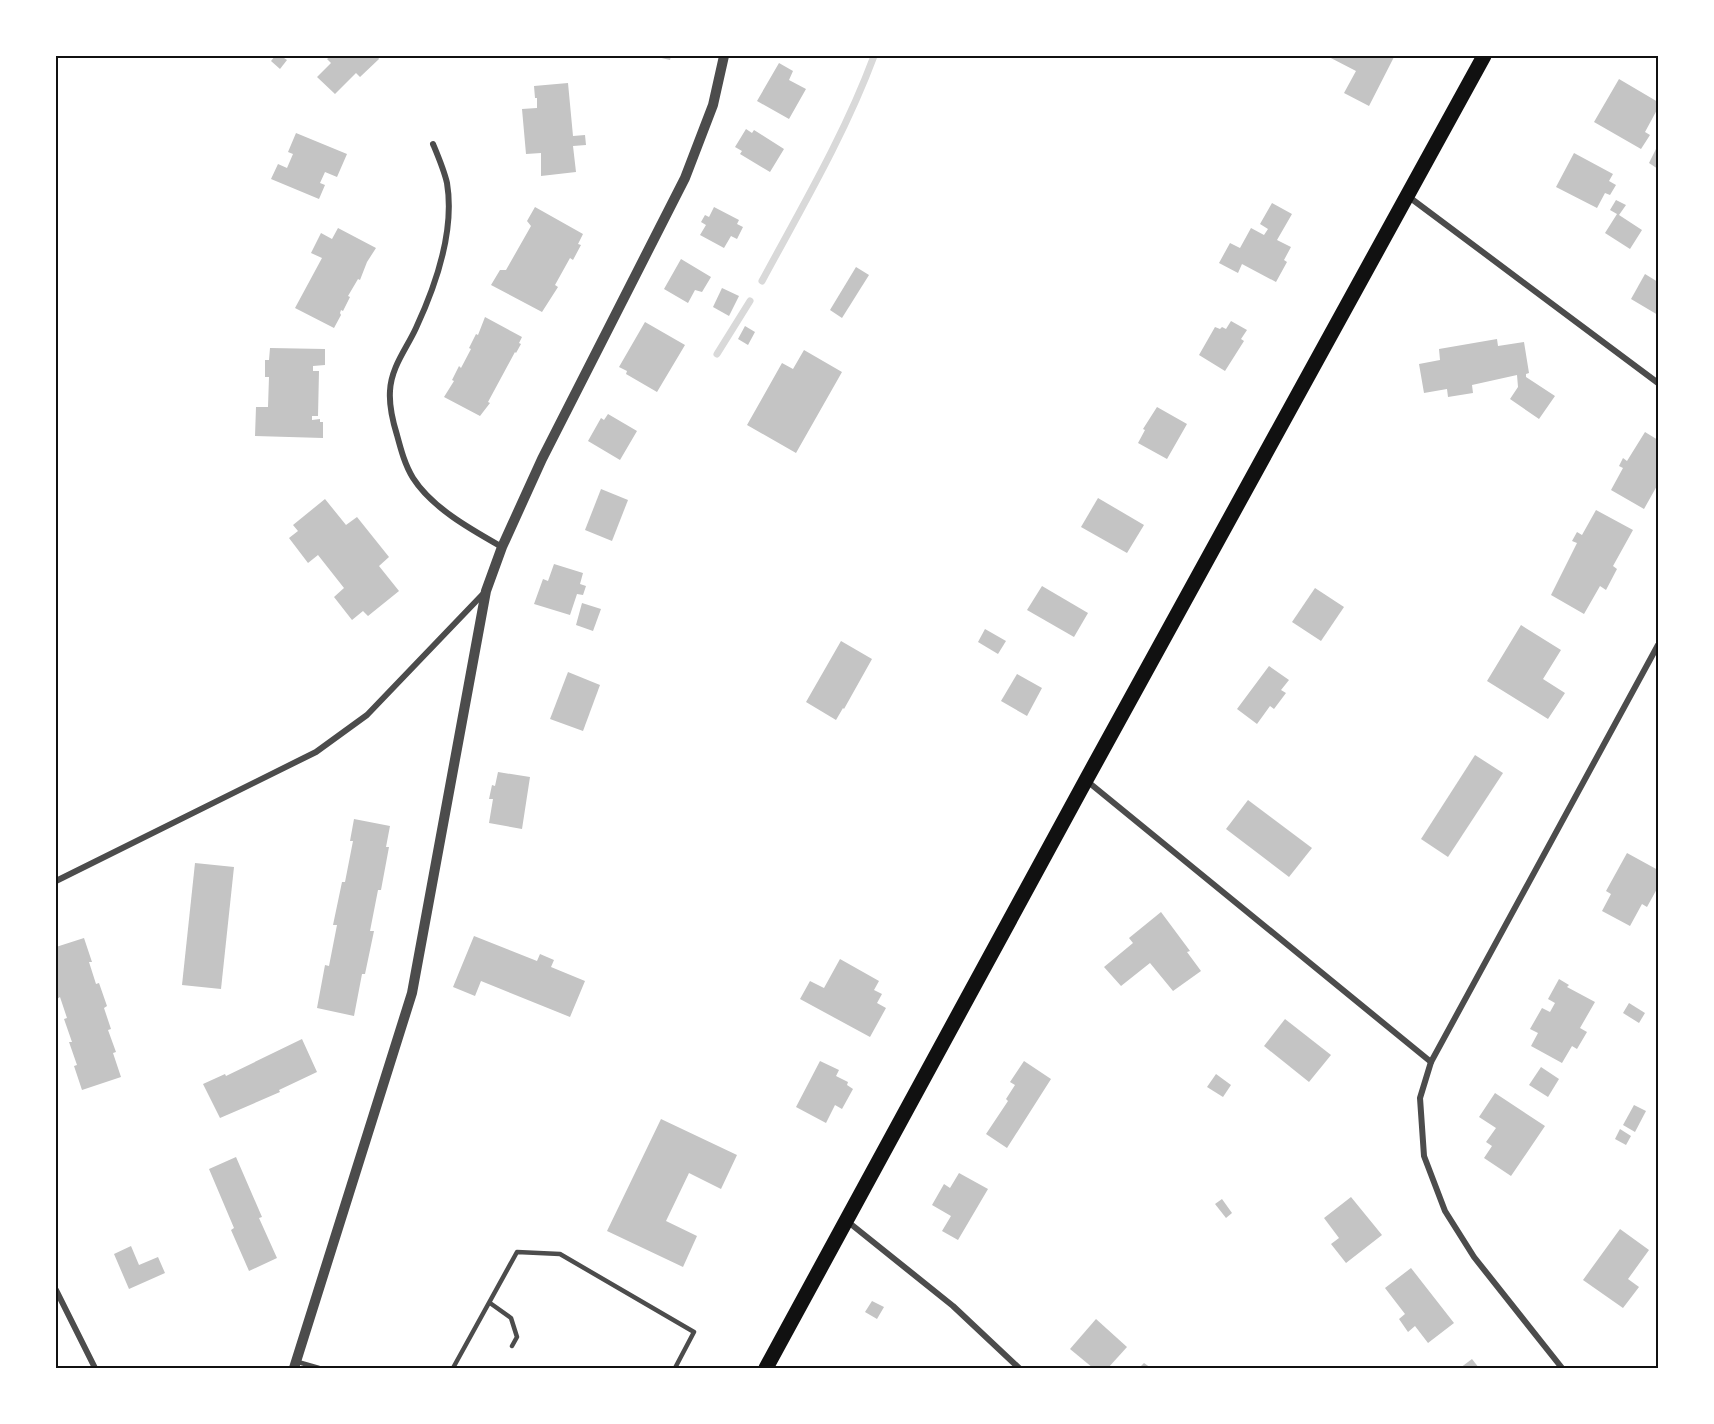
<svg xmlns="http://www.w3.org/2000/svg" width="1714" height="1424" font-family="Karla,sans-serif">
<rect width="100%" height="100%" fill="#fff"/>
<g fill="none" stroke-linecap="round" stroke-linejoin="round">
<!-- stream -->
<g stroke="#d9d9d9" stroke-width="7">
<path d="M762,281C802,207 845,134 874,56"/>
<polyline points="717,354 750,301"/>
</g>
</g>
<!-- building -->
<g fill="#c4c4c4">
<polygon points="275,56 281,56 287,60 280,69 271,61"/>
<polygon points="331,56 380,56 378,57 379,59 360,77 356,73 335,94 317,77 331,63 327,59"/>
<polygon points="653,56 671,56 670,60"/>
<polygon points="1327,56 1391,56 1394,57 1369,106 1344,93 1356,71"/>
<polygon points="779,63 793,71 789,80 806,89 789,119 757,101"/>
<polygon points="1619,79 1658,102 1658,108 1645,132 1650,135 1641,149 1594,122"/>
<polygon points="568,83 573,136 585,135 586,145 573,146 576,172 541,176 541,153 526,154 522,109 537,108 537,98 535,98 534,86"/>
<polygon points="746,129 752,133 754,130 784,149 770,172 740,154 742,151 735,147"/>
<polygon points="296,133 347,154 337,177 325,172 320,183 325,185 319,199 271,179 278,164 287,168 293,154 288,152"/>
<polygon points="1658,145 1658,169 1649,163"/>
<polygon points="1574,153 1613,174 1609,181 1616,185 1610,195 1605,193 1597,208 1556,187"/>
<polygon points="1616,200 1626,205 1619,215 1642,230 1630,249 1605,233 1617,214 1610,210"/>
<polygon points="1272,203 1292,214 1277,240 1291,247 1284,260 1287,262 1276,282 1242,264 1238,273 1219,263 1230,243 1240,248 1251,228 1264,235 1268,229 1260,224"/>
<polygon points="535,207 583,234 578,244 581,245 573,260 570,258 555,285 558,287 542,312 491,285 500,270 506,270 531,226 527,221"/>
<polygon points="714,207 739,220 737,224 743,227 737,239 731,236 724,248 700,235 706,225 701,222 705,215 709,217"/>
<polygon points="338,228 376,248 367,262 360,280 358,279 348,296 350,297 343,311 341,310 340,313 341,315 334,328 295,308 322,258 311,253 321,233 332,239"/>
<polygon points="681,259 711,277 702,292 695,290 688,303 664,289"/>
<polygon points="856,267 869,275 842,318 830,310"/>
<polygon points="1645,274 1658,282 1658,315 1631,299"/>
<polygon points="722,288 739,296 729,316 713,307"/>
<polygon points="485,317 522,337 519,343 521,344 516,353 515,352 488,402 490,403 480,416 444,397 454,381 452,380 459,366 461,368 471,349 469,348 476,334 478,335"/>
<polygon points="1231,321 1247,330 1241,339 1244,341 1225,371 1199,355 1215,327 1220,329 1222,327 1226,329"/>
<polygon points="645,322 685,345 657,392 626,374 627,371 619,367"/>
<polygon points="745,326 755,332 748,345 738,339"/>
<polygon points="1497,339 1498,346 1524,342 1529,373 1526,374 1526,377 1555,396 1539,419 1510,399 1518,387 1517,375 1472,385 1473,393 1448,397 1447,389 1424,393 1419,364 1440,360 1439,349"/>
<polygon points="270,348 325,349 325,365 313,366 313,371 319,371 318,416 312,416 312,420 320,419 320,422 323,422 323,438 255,436 256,407 268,407 269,377 265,377 265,360 269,360"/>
<polygon points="804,350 842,372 796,453 747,425 782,363 793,369"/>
<polygon points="1157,407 1187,424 1167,459 1138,443 1145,430 1143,429"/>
<polygon points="608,414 637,431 620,460 588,441 601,418 604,420"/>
<polygon points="1645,432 1658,440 1658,484 1644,509 1611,490 1623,468 1619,466 1623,458 1627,461"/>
<polygon points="601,489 628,500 612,541 585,530"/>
<polygon points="1098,498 1144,525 1127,553 1081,527"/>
<polygon points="325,499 346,525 357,517 389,557 379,566 399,591 368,616 363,611 352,620 334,597 344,588 318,555 308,563 289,538 298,531 293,525"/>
<polygon points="1596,510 1633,530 1613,566 1617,569 1606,590 1600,586 1584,614 1551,595 1577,543 1572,541 1577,532 1582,535"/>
<polygon points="554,564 583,573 580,584 586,586 583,595 577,594 570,615 534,604 543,579 548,581"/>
<polygon points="1042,586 1088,613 1074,637 1027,610"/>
<polygon points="1315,588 1344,607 1321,641 1292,622"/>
<polygon points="582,603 601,609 593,631 576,625"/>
<polygon points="1521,625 1561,650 1543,679 1565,693 1548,719 1487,681"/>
<polygon points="985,629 1006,641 998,654 978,642"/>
<polygon points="841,641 872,659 844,709 843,708 836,720 806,702"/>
<polygon points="1269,666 1289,680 1281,690 1286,693 1274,709 1270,706 1257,724 1237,709"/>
<polygon points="568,672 600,685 583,731 550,719"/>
<polygon points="1017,674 1042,688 1027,716 1001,701"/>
<polygon points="1475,755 1503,773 1448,857 1421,839"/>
<polygon points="498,772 530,777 522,829 489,823 493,799 489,799 492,785 495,786"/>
<polygon points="1248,800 1312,848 1289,877 1226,829"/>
<polygon points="354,819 390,826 386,847 389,847 381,890 378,890 370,931 374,931 365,974 362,974 354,1016 317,1008 325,965 329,966 337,925 333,925 342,882 345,882 353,841 350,841"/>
<polygon points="1627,853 1658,870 1658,887 1647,907 1642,904 1630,926 1602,911 1611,894 1606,891"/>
<polygon points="195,863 234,867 221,989 182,985"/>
<polygon points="1161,912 1190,951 1187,952 1201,971 1173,991 1150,963 1121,986 1104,967 1133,943 1129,938"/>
<polygon points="474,936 537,961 540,954 554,960 551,967 585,981 570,1017 481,981 475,996 453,987"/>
<polygon points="84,938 92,962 89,962 96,984 99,983 107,1006 104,1008 111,1029 108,1030 116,1052 113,1053 121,1077 82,1090 74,1066 77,1065 69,1042 72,1042 64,1019 67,1018 60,997 57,999 56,994 56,947"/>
<polygon points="840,959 879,981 874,990 882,994 877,1003 886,1008 870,1037 800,999 810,981 824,988"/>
<polygon points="1559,979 1569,985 1567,987 1595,1002 1580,1028 1587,1032 1577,1049 1572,1046 1562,1063 1531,1046 1538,1033 1530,1029 1542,1008 1550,1012 1555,1003 1548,999"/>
<polygon points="1629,1003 1645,1013 1639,1023 1623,1013"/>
<polygon points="1285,1019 1331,1055 1309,1082 1264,1046"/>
<polygon points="302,1039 317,1072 279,1090 280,1092 220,1118 203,1084 225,1074 226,1076"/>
<polygon points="820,1061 839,1070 836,1076 848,1082 847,1085 853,1089 842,1109 835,1105 826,1123 796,1107"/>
<polygon points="1024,1061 1051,1079 1007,1148 986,1134 1008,1101 1006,1099 1015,1085 1010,1082"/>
<polygon points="1541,1067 1559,1079 1548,1097 1529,1085"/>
<polygon points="1216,1074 1231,1085 1223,1097 1207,1087"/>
<polygon points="1495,1093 1545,1126 1511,1176 1484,1158 1492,1146 1486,1142 1496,1128 1479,1117"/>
<polygon points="1634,1105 1646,1111 1635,1132 1623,1125"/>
<polygon points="661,1119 737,1155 721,1189 689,1173 666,1221 697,1236 683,1267 607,1231"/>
<polygon points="1620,1129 1631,1136 1626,1145 1615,1139"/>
<polygon points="236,1157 262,1217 259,1218 277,1258 249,1271 231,1230 234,1228 209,1169"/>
<polygon points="959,1173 988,1189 958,1240 942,1231 951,1216 932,1205 944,1184 950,1188"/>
<polygon points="1351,1197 1382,1235 1346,1263 1331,1244 1339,1238 1324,1218"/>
<polygon points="1222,1199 1232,1213 1226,1218 1215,1204"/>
<polygon points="1620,1229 1649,1250 1628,1279 1639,1287 1623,1308 1583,1280"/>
<polygon points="131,1246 139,1265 158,1257 165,1273 129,1289 114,1254"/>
<polygon points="1411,1268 1454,1323 1428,1343 1415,1326 1408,1332 1399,1319 1405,1314 1385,1288"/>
<polygon points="872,1301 884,1307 877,1319 865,1312"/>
<polygon points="1096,1319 1127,1347 1108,1368 1093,1368 1070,1349"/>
<polygon points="1472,1359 1479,1368 1460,1368"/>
<polygon points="1144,1363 1151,1368 1139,1368"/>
</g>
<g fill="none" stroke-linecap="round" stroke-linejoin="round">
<!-- service -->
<g stroke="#4c4c4c" stroke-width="4.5">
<polyline points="490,1303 511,1318 517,1337 512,1346"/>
<polyline points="298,1362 319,1368"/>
<polyline points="453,1368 517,1252 560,1254 694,1332 675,1368"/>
</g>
<!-- minor -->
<g stroke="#4c4c4c" stroke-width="6">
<path d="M433,144C438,156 444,170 447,183C455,231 436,285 416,328C407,348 391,367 390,391C389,405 393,422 397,435C401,450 405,465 413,478C432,508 472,530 502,547"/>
<polyline points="1409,197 1658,383"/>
<polyline points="1087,781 1431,1062"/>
<polyline points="56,881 316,752 367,715 483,594"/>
<polyline points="847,1221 953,1306 1019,1368"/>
<polyline points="56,1290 95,1368"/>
<polyline points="1562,1368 1474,1257 1445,1211 1424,1156 1420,1098 1431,1062 1658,645"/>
</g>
<!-- tertiary -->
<polyline stroke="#4c4c4c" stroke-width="10" points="294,1368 412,993 486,591 502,547 542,459 685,178 713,105 724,56"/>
<!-- primary -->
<polyline stroke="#111" stroke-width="15" points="766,1368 1086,780 1484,56"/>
</g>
<!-- border -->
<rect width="1714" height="1424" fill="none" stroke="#ffffff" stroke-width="114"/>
<rect x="57" y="57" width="1600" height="1310" fill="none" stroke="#111" stroke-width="2"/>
</svg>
